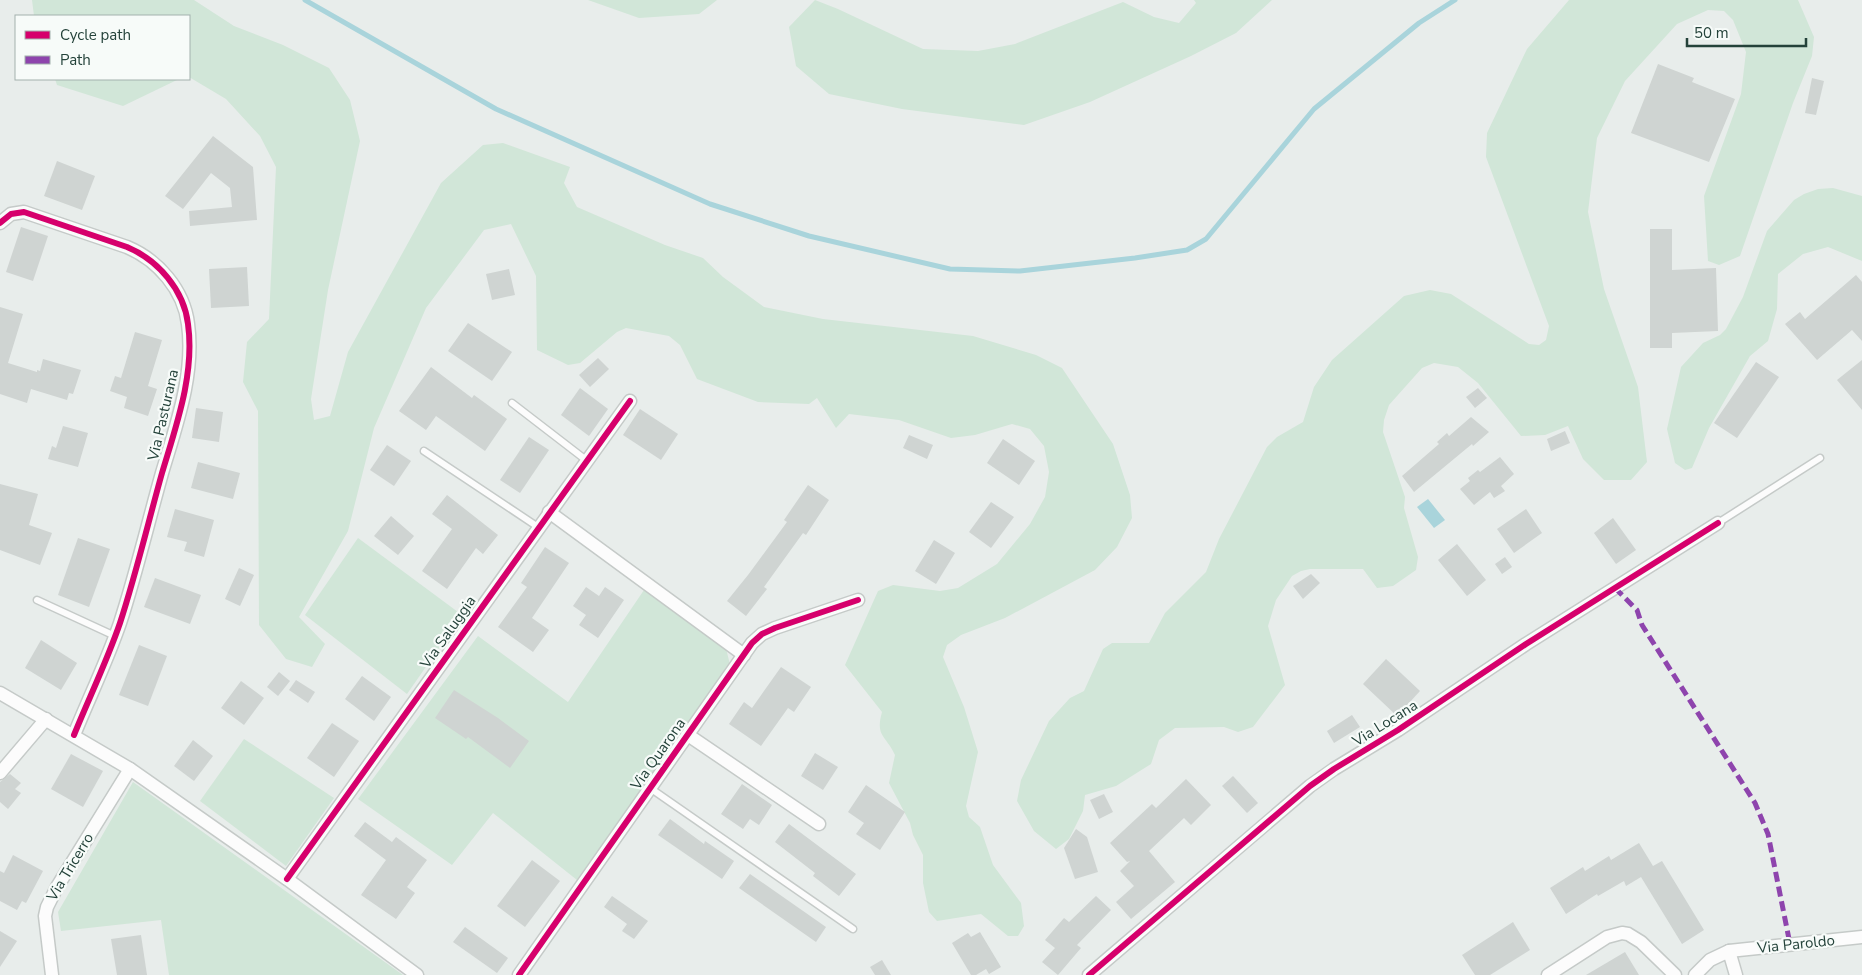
<svg xmlns="http://www.w3.org/2000/svg" width="1862" height="975" font-family="'Nunito Sans',sans-serif">
<rect width="100%" height="100%" fill="#e8edeb"/>
<!-- green -->
<g fill="#d1e6d8">
<path d="M32,0H194L234,26L283,45L329,68L350,100L360,141L328,290L311,399L314,420L330,416L348,352L441,183L483,145L503,143L570,167L564,183L577,207L665,245L703,258L723,277L764,307L823,319L973,336L1036,355L1062,368L1113,444L1130,495L1132,518L1117,547L1095,570L1005,618L961,635L947,645L943,657L964,707L978,752L966,806L969,817L980,827L993,865L1021,903L1024,926L1018,936H1008L981,914L937,921L929,912L923,883V855L913,835L910,823L889,783L895,755C886,735 875,737 882,712L845,665L878,591L893,585L940,591L958,588L997,564L1030,524L1045,497L1049,472L1044,446L1030,429L1012,424L975,435L951,438L899,420L849,414L836,428L817,398L809,404L758,402L697,379L680,345L669,336L626,328L617,332L580,363L568,365L537,350L536,276L511,224L484,230L426,308L374,428L348,531L299,617L325,644L312,667L286,659L259,625L258,411L243,382L247,342L269,319L276,167L260,136L226,99L189,77V16H34Z"/>
<polygon points="588,0 717,0 699,14 639,18"/>
<polygon points="815,0 838,9 923,49 978,51 1015,44 1123,2 1154,17 1179,23 1196,3 1194,0 1272,0 1236,33 1191,56 1090,102 1024,125 902,109 829,94 796,66 789,27"/>
<polygon points="1569,0 1798,0 1814,37 1812,56 1793,103 1740,256 1719,265 1708,261 1704,196 1741,94 1746,52 1733,20 1724,11 1708,10 1677,24 1625,81 1597,138 1588,212 1604,289 1638,387 1647,462 1631,480 1604,480 1583,459 1568,426 1545,435 1521,436 1478,383 1458,367 1434,363 1422,368 1389,405 1384,420 1383,432 1405,497 1404,508 1418,557 1416,570 1393,586 1377,588 1363,569 1310,569 1301,571 1292,576 1276,600 1268,626 1285,685 1253,727 1238,732 1224,727 1175,728 1159,740 1151,764 1116,786 1085,795 1083,811 1069,839 1056,849 1034,831 1017,801 1021,780 1049,721 1070,698 1084,691 1103,649 1112,643 1149,643 1165,613 1206,572 1219,539 1267,447 1277,437 1303,422 1314,387 1332,360 1404,296 1430,290 1451,294 1529,344 1539,345 1546,340 1549,326 1486,157 1487,133 1527,49"/>
<polygon points="55,79 179,79 123,106 57,85"/>
<polygon points="1833,188 1862,196 1862,261 1828,247 1803,254 1778,274 1777,309 1768,341 1750,356 1709,428 1692,468 1685,470 1675,463 1667,429 1681,367 1703,343 1720,335 1726,329 1743,297 1767,231 1794,200 1804,194 1818,189"/>
<polygon points="358,538 462,615 407,694 305,615"/>
<polygon points="644,590 726,648 730,665 577,880 493,813 452,865 358,799 478,636 568,702"/>
<polygon points="244,739 334,798 286,866 200,801"/>
<polygon points="133,782 403,975 169,975 161,920 61,931 58,912"/>
</g>
<!-- water -->
<polygon fill="#a9d4db" points="1428,499 1445,520 1434,528 1417,507"/>
<g fill="none" stroke-linecap="round" stroke-linejoin="round">
<!-- stream -->
<polyline stroke="#a9d4db" stroke-width="5" points="305,0 496,109 710,204 809,236 950,269 1020,271 1135,258 1187,250 1206,239 1314,109 1419,23 1455,0"/>
</g>
<!-- building -->
<g fill="#cfd4d2">
<polygon points="1658,64 1694,78 1692,82 1735,99 1709,162 1631,133"/>
<polygon points="1812,78 1824,81 1816,115 1805,113"/>
<polygon points="213,136 253,167 257,220 190,226 189,211 232,207 230,188 211,173 183,209 165,196"/>
<polygon points="57,161 95,176 82,210 44,196"/>
<polygon points="21,227 48,236 33,281 6,272"/>
<polygon points="1650,229 1672,229 1672,270 1716,268 1718,331 1672,333 1672,348 1650,348"/>
<polygon points="247,267 249,306 211,308 209,269"/>
<polygon points="509,269 515,295 492,300 486,274"/>
<polygon points="1856,275 1862,282 1862,341 1852,330 1817,360 1785,324 1800,312 1805,319"/>
<polygon points="0,307 23,314 8,363 37,372 37,370 40,371 43,359 81,370 73,394 69,393 67,400 31,389 27,403 0,394"/>
<polygon points="468,323 512,352 492,381 448,351"/>
<polygon points="135,332 162,340 148,386 157,389 148,416 124,408 127,397 110,391 115,376 121,378"/>
<polygon points="598,358 609,369 590,387 579,375"/>
<polygon points="1862,360 1862,410 1837,380"/>
<polygon points="1756,362 1779,377 1737,438 1714,423"/>
<polygon points="431,367 472,398 474,395 507,419 485,451 436,416 426,430 399,411"/>
<polygon points="580,388 608,409 589,436 561,415"/>
<polygon points="1478,388 1487,398 1475,408 1466,397"/>
<polygon points="196,408 223,412 219,442 192,438"/>
<polygon points="640,409 678,434 661,460 623,435"/>
<polygon points="1471,417 1489,432 1473,446 1472,444 1414,492 1402,476 1439,444 1437,442 1447,433 1449,436"/>
<polygon points="63,426 88,433 78,467 48,459 52,446 56,448"/>
<polygon points="1565,431 1570,443 1551,451 1547,439"/>
<polygon points="909,435 933,445 927,459 903,448"/>
<polygon points="529,437 549,450 520,493 500,480"/>
<polygon points="1003,439 1035,461 1019,485 987,463"/>
<polygon points="387,445 411,461 394,486 370,470"/>
<polygon points="1500,457 1514,474 1501,486 1505,491 1494,498 1490,492 1474,505 1460,489 1470,481 1468,478 1478,470 1480,472"/>
<polygon points="198,462 240,473 233,499 191,488"/>
<polygon points="0,484 38,494 29,525 52,533 40,565 0,550"/>
<polygon points="808,485 829,500 806,535 803,533 764,587 767,589 746,616 727,601 748,575 787,522 784,520"/>
<polygon points="447,495 498,535 483,554 476,548 447,589 422,571 452,529 432,514"/>
<polygon points="991,502 1014,517 991,548 969,532"/>
<polygon points="175,509 214,520 204,557 184,551 187,542 167,537"/>
<polygon points="1526,509 1542,533 1514,553 1497,529"/>
<polygon points="391,516 414,536 398,555 374,536"/>
<polygon points="1613,518 1636,550 1616,564 1594,533"/>
<polygon points="78,538 110,549 89,607 58,595"/>
<polygon points="934,540 955,553 936,584 915,571"/>
<polygon points="1457,544 1486,580 1467,596 1438,560"/>
<polygon points="545,547 569,563 532,618 549,630 533,652 498,627 527,587 521,583"/>
<polygon points="1505,557 1512,567 1502,574 1495,564"/>
<polygon points="239,568 254,575 240,606 225,599"/>
<polygon points="1311,574 1320,583 1303,599 1293,586"/>
<polygon points="155,578 201,595 190,624 144,607"/>
<polygon points="586,587 599,596 605,587 624,600 598,638 579,625 586,615 573,606"/>
<polygon points="41,640 77,663 61,690 25,668"/>
<polygon points="139,645 167,656 148,706 119,695"/>
<polygon points="1386,659 1420,691 1397,716 1363,684"/>
<polygon points="781,667 811,687 794,712 788,708 761,746 729,724 744,702 752,708"/>
<polygon points="279,672 290,681 278,696 267,687"/>
<polygon points="362,676 391,697 374,721 345,699"/>
<polygon points="296,680 315,692 308,703 289,690"/>
<polygon points="241,681 264,698 244,725 221,708"/>
<polygon points="454,690 498,718 529,741 510,768 468,737 466,739 435,718"/>
<polygon points="1352,715 1360,727 1334,743 1327,731"/>
<polygon points="332,723 359,741 334,777 307,758"/>
<polygon points="193,740 213,756 194,781 174,766"/>
<polygon points="815,753 838,767 823,790 801,776"/>
<polygon points="71,754 103,771 83,807 51,789"/>
<polygon points="10,774 21,783 15,789 21,793 8,809 0,802 0,782"/>
<polygon points="1233,776 1258,803 1247,813 1222,786"/>
<polygon points="1186,779 1211,805 1191,825 1184,818 1149,851 1175,882 1131,919 1116,902 1134,886 1120,871 1130,861 1127,862 1110,843 1152,804 1156,808"/>
<polygon points="742,784 772,805 759,825 750,819 743,829 721,814"/>
<polygon points="866,785 905,812 880,850 856,834 864,823 848,812"/>
<polygon points="1104,794 1113,812 1099,819 1090,800"/>
<polygon points="670,819 704,844 705,841 734,861 722,879 658,835"/>
<polygon points="365,822 392,842 396,837 427,860 407,887 415,893 396,919 361,895 386,860 354,836"/>
<polygon points="789,824 856,874 839,896 813,876 815,873 775,842"/>
<polygon points="1076,829 1087,837 1098,872 1075,879 1064,848"/>
<polygon points="1639,843 1653,866 1662,861 1704,930 1682,944 1641,877 1626,886 1624,881 1598,896 1597,894 1566,914 1550,888 1583,867 1585,871 1609,856 1611,860"/>
<polygon points="13,855 43,871 26,903 22,901 17,910 0,901 0,871 4,873"/>
<polygon points="532,860 560,881 525,927 497,906"/>
<polygon points="750,874 826,927 816,942 739,888"/>
<polygon points="612,896 648,921 634,939 622,931 627,924 604,907"/>
<polygon points="1096,896 1111,910 1077,945 1081,948 1058,975 1042,962 1055,948 1045,940 1064,918 1069,922"/>
<polygon points="1513,922 1530,950 1490,975 1475,975 1462,955"/>
<polygon points="465,927 508,958 497,973 453,942"/>
<polygon points="0,931 17,941 0,967"/>
<polygon points="980,932 1001,967 989,974 986,969 976,975 971,975 952,943 968,933 971,937"/>
<polygon points="141,935 147,975 117,975 111,939"/>
<polygon points="1625,952 1639,975 1586,975"/>
<polygon points="882,960 891,975 875,975 870,967"/>
</g>
<g fill="none" stroke-linecap="round" stroke-linejoin="round">
<defs>
<g id="service">
<polyline points="512,403 586,460"/>
<polyline points="424,451 538,527"/>
<polyline points="1718,523 1820,458"/>
<polyline points="37,600 115,636"/>
<polyline points="650,788 853,929"/>
</g>
<g id="minor">
<path d="M0,223L11,214L24,212L127,247C158,260 184,290 188,324C195,374 176,426 162,473C148,523 136,574 120,623C107,661 89,698 74,735"/>
<polyline points="549,512 744,655"/>
<polyline points="0,693 130,769 287,879 417,975"/>
<polyline points="688,735 819,824"/>
<polyline points="0,773 46,719"/>
<polyline points="287,879 630,401"/>
<polyline points="1729,951 1862,937"/>
<polyline points="52,975 45,916 47,907 57,887 130,769"/>
<polyline points="519,975 752,643 762,634 775,628 858,600"/>
<polyline points="1089,975 1310,786 1334,769 1398,730 1526,644 1718,523"/>
<polyline points="1548,975 1607,937 1622,933 1628,934 1641,942 1675,975"/>
<polyline points="1695,975 1710,960 1729,951 1736,975"/>
</g>
</defs>
<!-- service casing -->
<use href="#service" stroke="#c5cac8" stroke-width="9"/>
<!-- minor casing -->
<use href="#minor" stroke="#c5cac8" stroke-width="15"/>
<!-- service -->
<use href="#service" stroke="#fcfcfc" stroke-width="6"/>
<!-- minor -->
<use href="#minor" stroke="#fcfcfc" stroke-width="12"/>
<!-- quiet -->
<polyline stroke="#8e44ad" stroke-width="5" stroke-dasharray="10 5" stroke-linecap="butt" points="1615,588 1637,610 1642,625 1755,803 1768,834 1790,944"/>
<defs>
<g id="cycleway">
<path d="M0,223L11,214L24,212L127,247C158,260 184,290 188,324C195,374 176,426 162,473C148,523 136,574 120,623C107,661 89,698 74,735"/>
<polyline points="287,879 630,401"/>
<polyline points="519,975 752,643 762,634 775,628 858,600"/>
<polyline points="1089,975 1310,786 1334,769 1398,730 1526,644 1718,523"/>
</g>
</defs>
<!-- cycleway casing -->
<use href="#cycleway" stroke="#f7fbf9" stroke-width="9"/>
<!-- cycleway -->
<use href="#cycleway" stroke="#d6006c" stroke-width="6"/>
</g>
<g text-anchor="middle" stroke-width="4.5" stroke-linejoin="round" paint-order="stroke">
<!-- street labels -->
<g font-size="15" fill="#24423a" stroke="#f7fbf9">
<text transform="translate(163 415) rotate(-77)" y="5">Via Pasturana</text>
<text transform="translate(448 632) rotate(-55)" y="5">Via Saluggia</text>
<text transform="translate(1385 723) rotate(-32)" y="5">Via Locana</text>
<text transform="translate(658 754) rotate(-55)" y="5">Via Quarona</text>
<text transform="translate(70 867) rotate(-59)" y="5">Via Tricerro</text>
<text transform="translate(1796 944) rotate(-6)" y="5">Via Paroldo</text>
</g>
</g>
<!-- legend -->
<rect x="15" y="15" width="175" height="65" fill="#f7fbf9" stroke="#a3b1ad"/>
<rect x="25" y="31" width="25" height="8" fill="#d6006c" stroke="#a3b1ad"/>
<text x="60" y="40" font-size="15" fill="#24423a">Cycle path</text>
<rect x="25" y="56" width="25" height="8" fill="#8e44ad" stroke="#a3b1ad"/>
<text x="60" y="65" font-size="15" fill="#24423a">Path</text>
<!-- scale -->
<path d="M1687 38v8h119v-8" fill="none" stroke="#24423a" stroke-width="2.5"/>
<text x="1694" y="38" font-size="15" fill="#24423a" stroke="#f7fbf9" stroke-width="4" paint-order="stroke">50 m</text>
</svg>
